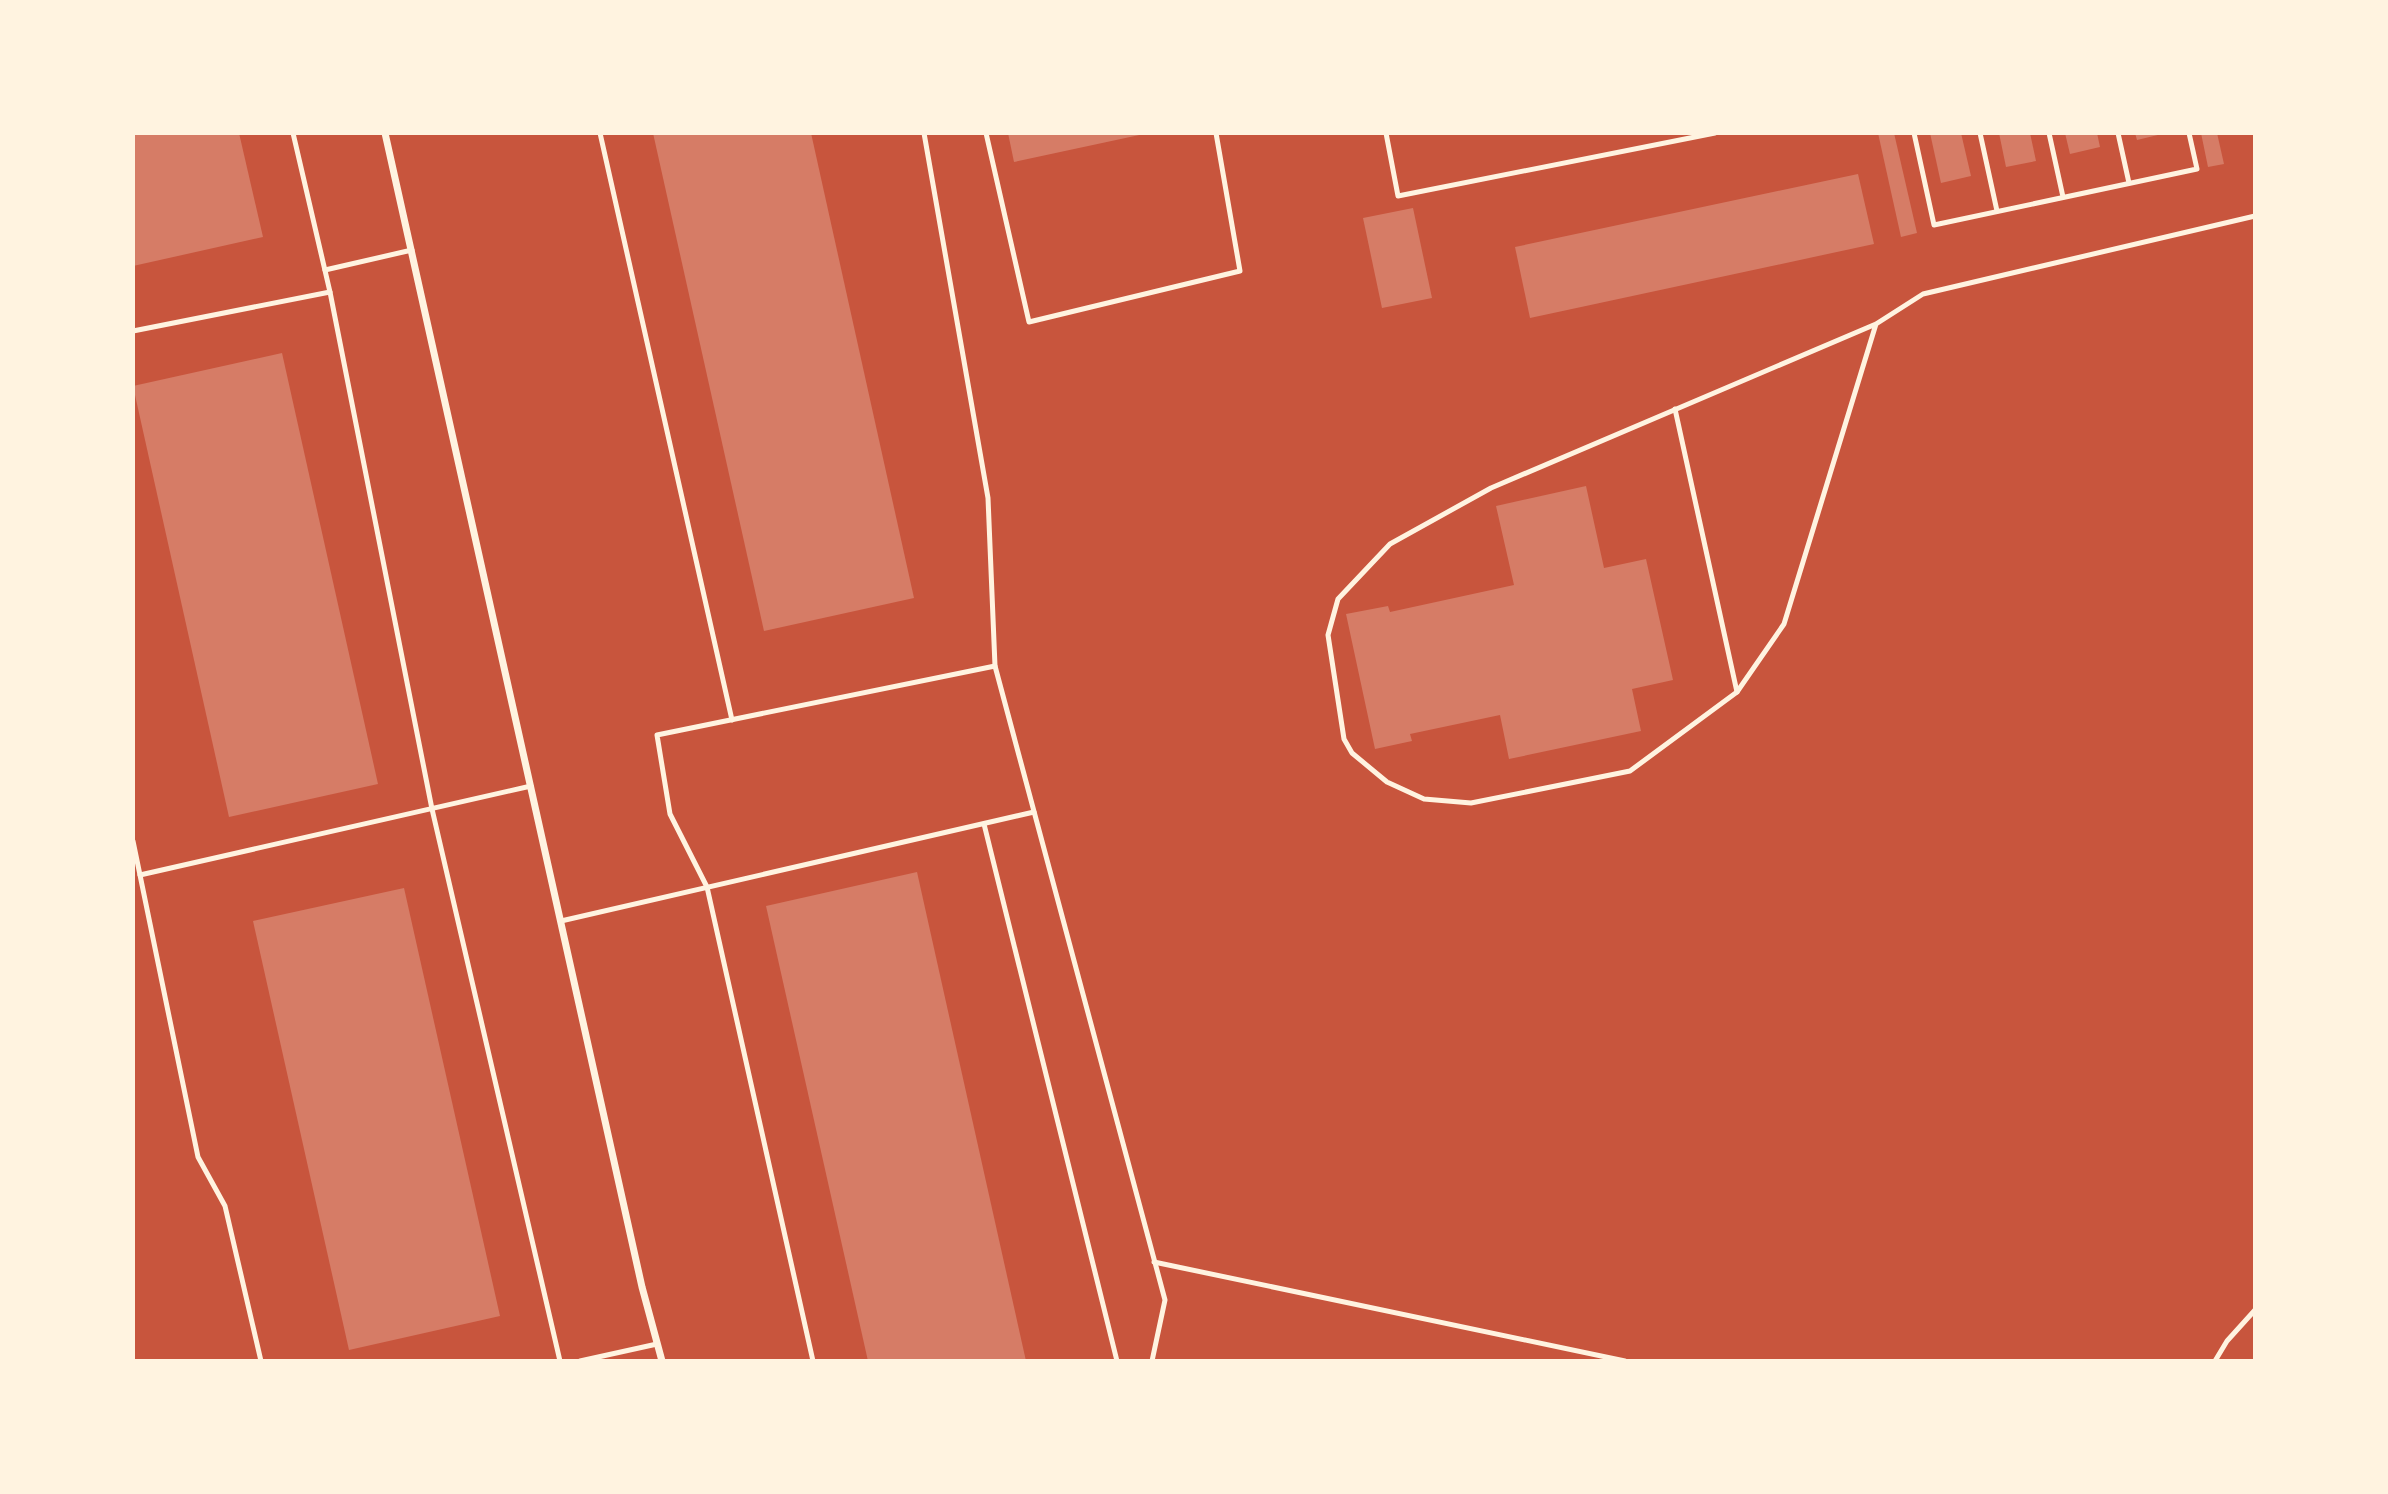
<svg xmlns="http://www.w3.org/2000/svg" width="2388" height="1494" font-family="'PT Sans Narrow',sans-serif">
<rect width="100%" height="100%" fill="#c8553d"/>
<!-- building -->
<g fill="#d67c66">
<polygon points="133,133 239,133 263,237 133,266"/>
<polygon points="653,133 811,133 914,598 764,631"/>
<polygon points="1008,133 1144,133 1144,134 1014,162"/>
<polygon points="1878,133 1894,133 1917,233 1901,237"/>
<polygon points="1930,133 1961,133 1971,176 1941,183"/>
<polygon points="1999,133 2030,133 2036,161 2006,167"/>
<polygon points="2065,133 2097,133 2100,147 2070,154"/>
<polygon points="2135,133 2162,133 2162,134 2137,140"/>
<polygon points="2201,133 2217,133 2224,164 2208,167"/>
<polygon points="1858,174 1874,244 1530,318 1515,247"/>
<polygon points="1413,208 1432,298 1382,308 1363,218"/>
<polygon points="282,353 378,784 229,817 133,386"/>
<polygon points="1586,486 1604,568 1646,559 1673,680 1632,689 1641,731 1509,759 1500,715 1410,734 1412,741 1375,749 1346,614 1388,606 1390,612 1514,585 1496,506"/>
<polygon points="917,872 1026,1361 868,1361 766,906"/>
<polygon points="404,888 500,1316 349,1350 253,921"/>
</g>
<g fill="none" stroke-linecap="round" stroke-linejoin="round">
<!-- service -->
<g stroke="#fff3e0" stroke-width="5">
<polyline points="293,133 330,292 432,809 560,1361"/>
<polyline points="600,133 732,720"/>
<polyline points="924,133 988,498 995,666 1165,1300 1152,1361"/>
<polyline points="986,133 1029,322 1240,271 1216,133"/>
<polyline points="1386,133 1398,196 1715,133"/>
<polyline points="1914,133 1934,225 2197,169 2189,133"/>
<polyline points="1980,133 1997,211"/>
<polyline points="2049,133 2063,197"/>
<polyline points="2118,133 2129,183"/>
<polyline points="325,270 412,250"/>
<polyline points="1876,324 1784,624 1737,692 1630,771 1471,803 1424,799 1387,782 1352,753 1344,739 1328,635 1338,599 1390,544 1491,488 1876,324 1923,294 2255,216"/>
<polyline points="133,331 330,292"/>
<polyline points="1675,409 1737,692"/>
<polyline points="984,824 1117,1361"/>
<polyline points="133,841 198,1157 225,1206 261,1361"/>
<polyline points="140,875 531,786"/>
<polyline points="561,921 1034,812"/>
<polyline points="1154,1262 1625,1361"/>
<polyline points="580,1361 657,1344"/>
<polyline points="813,1361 707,887 670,814 657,735 995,666"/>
<polyline points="2215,1361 2227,1341 2255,1310"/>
</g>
<!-- minor -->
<polyline stroke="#fff3e0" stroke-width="7" points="385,133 642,1287 662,1361"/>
</g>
<!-- border -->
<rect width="2388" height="1494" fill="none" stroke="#fff3e0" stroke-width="270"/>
</svg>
